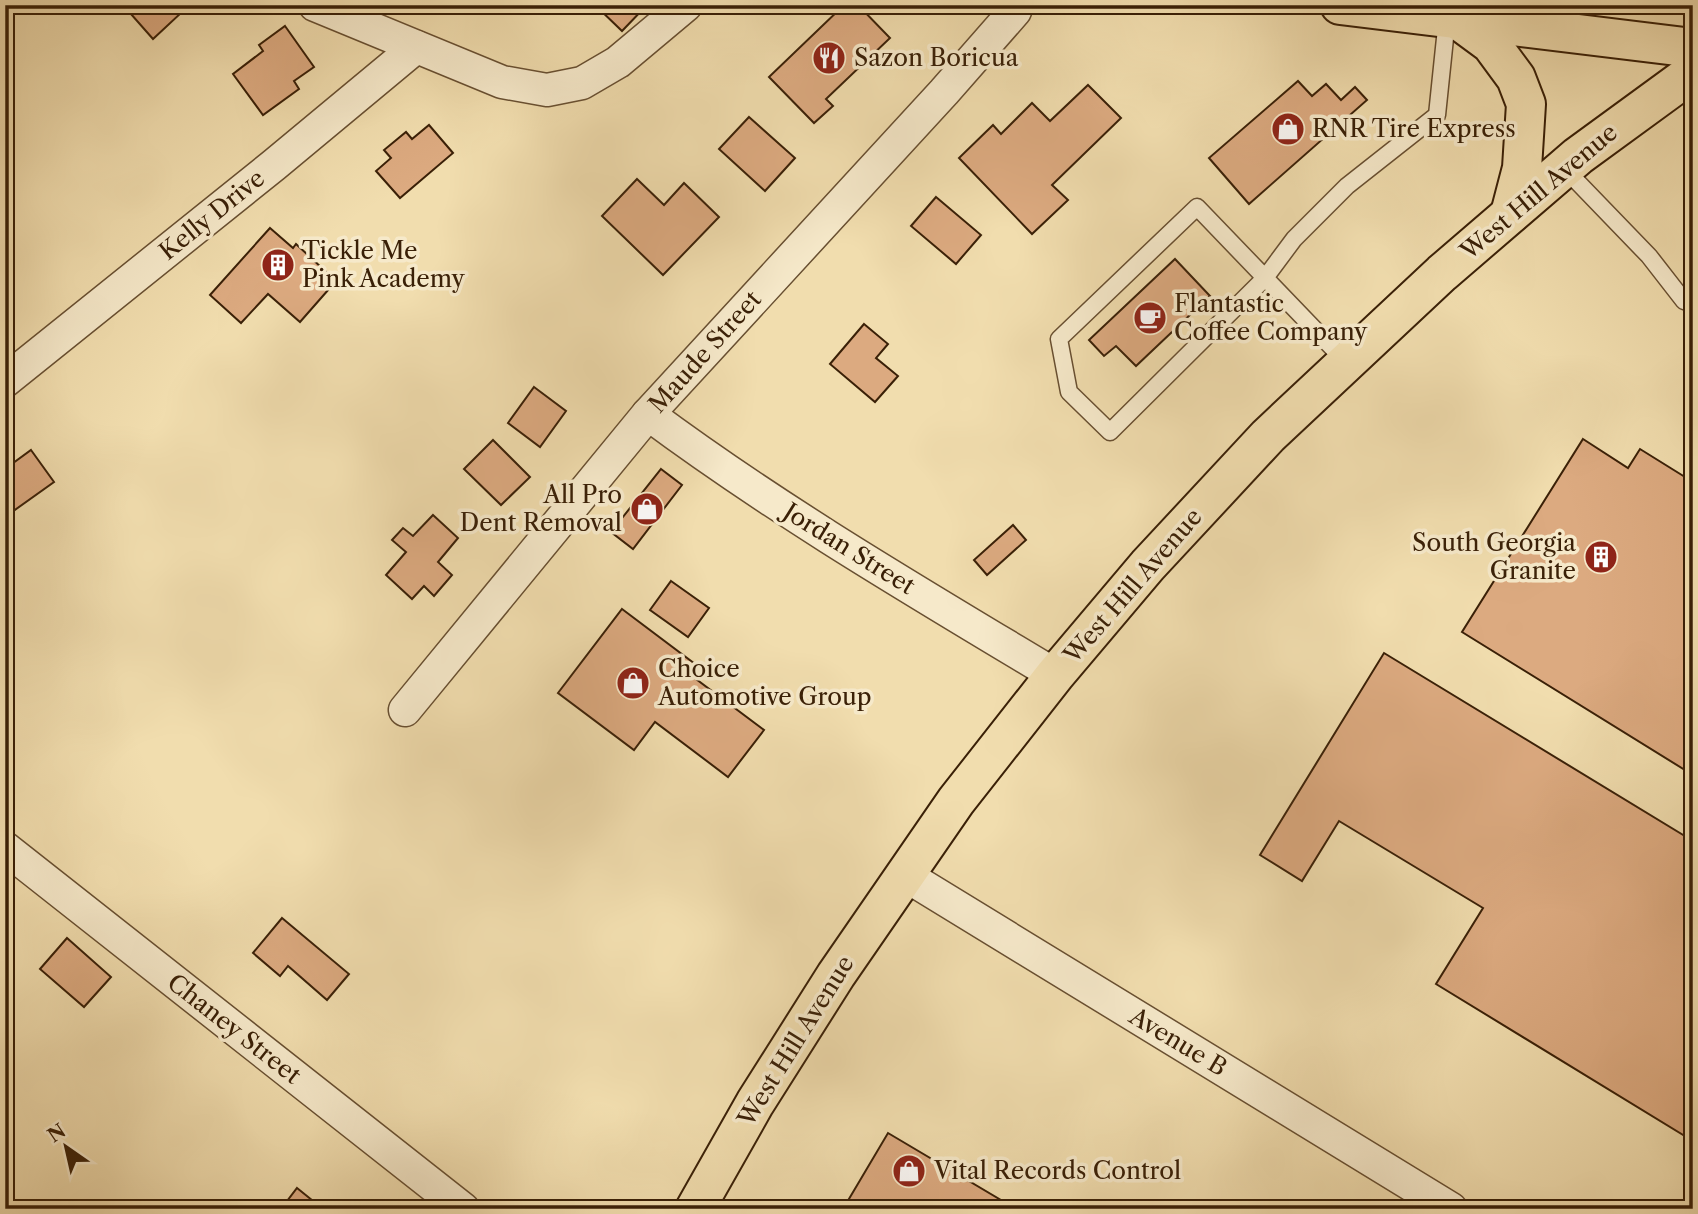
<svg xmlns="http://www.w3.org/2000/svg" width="1698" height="1214" font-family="'Libre Caslon Text',serif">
<rect width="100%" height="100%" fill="#f1ddae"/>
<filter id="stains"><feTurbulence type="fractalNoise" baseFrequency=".00286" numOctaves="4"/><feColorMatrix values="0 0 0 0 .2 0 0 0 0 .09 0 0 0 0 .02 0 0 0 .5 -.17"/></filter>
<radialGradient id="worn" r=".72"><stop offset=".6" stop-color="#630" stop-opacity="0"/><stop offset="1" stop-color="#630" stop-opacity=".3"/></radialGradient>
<!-- building -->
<g fill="#dcaa80" stroke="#3a2007" stroke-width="2">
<polygon points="123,5 175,5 181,13 153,39"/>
<polygon points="595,5 647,5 622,31"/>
<polygon points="844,5 858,5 890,38 826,99 833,106 814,123 769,77"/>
<polygon points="285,26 314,67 294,81 299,89 263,115 233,74 263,51 259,45"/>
<polygon points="1298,81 1312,96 1326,84 1341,100 1355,87 1367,100 1249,204 1209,158"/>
<polygon points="1088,85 1121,118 1052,185 1068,200 1032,234 959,158 993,125 1001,134 1032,103 1050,121"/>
<polygon points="749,117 795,158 765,191 719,149"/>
<polygon points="429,125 453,153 400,198 376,171 391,158 384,150 406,132 412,139"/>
<polygon points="637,179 664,205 684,183 719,217 663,275 602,216"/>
<polygon points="936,197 981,235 956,264 911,226"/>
<polygon points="270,228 293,248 296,244 336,281 300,322 268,294 241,323 210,295"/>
<polygon points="1175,259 1210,296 1136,366 1116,346 1104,356 1089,340"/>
<polygon points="864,324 888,344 876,358 898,376 875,402 830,364"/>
<polygon points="534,387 566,411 540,447 508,423"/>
<polygon points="1583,439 1628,468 1640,449 1693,482 1693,775 1462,632"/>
<polygon points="493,440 530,477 501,505 464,469"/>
<polygon points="31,450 54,482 5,517 5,469"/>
<polygon points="661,469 682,485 633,549 611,532"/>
<polygon points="433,515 458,538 438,562 452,575 434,596 424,586 412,599 386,575 406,552 392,540 403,528 413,536"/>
<polygon points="1013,525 1026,540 987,575 974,560"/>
<polygon points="671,581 709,608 688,637 650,610"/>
<polygon points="622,609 695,664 688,673 764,730 728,777 655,722 634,750 558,693"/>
<polygon points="1384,653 1693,841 1693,1141 1436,984 1483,908 1339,821 1302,881 1260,855"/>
<polygon points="282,918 349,974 327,1000 288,966 280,976 253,953"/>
<polygon points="67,938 111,977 84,1007 40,969"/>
<polygon points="888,1133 1016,1209 843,1209"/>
<polygon points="297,1188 323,1209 281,1209"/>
</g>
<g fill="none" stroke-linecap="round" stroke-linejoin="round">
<defs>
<g id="lane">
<polyline points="1564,168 1649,256 1684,301 1693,295"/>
<polyline points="1346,362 1197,207 1059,339 1069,392 1110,432 1265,278 1294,239 1347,186 1437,115 1447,19"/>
</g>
<g id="street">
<polyline points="315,5 502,82 547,90 582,83 618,62 686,5"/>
<polyline points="5,381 274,165 416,47"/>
<path d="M648,414C777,510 917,592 1055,675"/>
<polyline points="405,710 648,414 944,92 1015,11 1017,5"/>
<polyline points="5,848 463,1209"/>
<polyline points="905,875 1451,1209"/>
</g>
<polyline id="primary" points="1340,5 1693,48"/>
<g id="highway">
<polyline points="1457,19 1491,44 1516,78 1526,104 1522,168 1510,214"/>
<polyline points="695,1209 755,1103 836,975 956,801 1055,675 1148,565 1268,436 1442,273 1578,156 1693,72"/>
</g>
</defs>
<!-- lane casing -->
<use href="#lane" stroke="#684f31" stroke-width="19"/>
<!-- street casing -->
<use href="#street" stroke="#684f31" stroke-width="35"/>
<!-- primary casing -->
<use href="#primary" stroke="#3a2007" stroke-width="42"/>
<!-- highway casing -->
<use href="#highway" stroke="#3a2007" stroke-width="42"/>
<!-- lane -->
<use href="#lane" stroke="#f6e9ca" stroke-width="16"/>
<!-- street -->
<use href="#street" stroke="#f6e9ca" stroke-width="32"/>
<!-- primary -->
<use href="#primary" stroke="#f1ddae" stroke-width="38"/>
<!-- highway -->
<use href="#highway" stroke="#f1ddae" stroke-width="38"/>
</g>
<!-- icons -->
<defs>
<symbol id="restaurant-disc" viewBox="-11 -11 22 22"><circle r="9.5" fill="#8f2418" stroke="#f6e9ca"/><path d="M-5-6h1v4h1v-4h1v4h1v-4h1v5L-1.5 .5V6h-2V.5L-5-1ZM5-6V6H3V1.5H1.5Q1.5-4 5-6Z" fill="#fff"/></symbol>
<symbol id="shop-disc" viewBox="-11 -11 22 22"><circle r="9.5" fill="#8f2418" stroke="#f6e9ca"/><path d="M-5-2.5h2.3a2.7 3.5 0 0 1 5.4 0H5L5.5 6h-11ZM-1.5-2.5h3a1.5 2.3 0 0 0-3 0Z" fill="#fff"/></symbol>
<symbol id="building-disc" viewBox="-11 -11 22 22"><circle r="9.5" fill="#8f2418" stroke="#f6e9ca"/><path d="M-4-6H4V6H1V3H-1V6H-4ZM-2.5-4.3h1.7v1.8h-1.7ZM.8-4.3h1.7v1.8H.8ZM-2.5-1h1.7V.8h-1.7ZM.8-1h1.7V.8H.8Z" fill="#fff"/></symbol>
<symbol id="cafe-disc" viewBox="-11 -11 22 22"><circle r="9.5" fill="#8f2418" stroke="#f6e9ca"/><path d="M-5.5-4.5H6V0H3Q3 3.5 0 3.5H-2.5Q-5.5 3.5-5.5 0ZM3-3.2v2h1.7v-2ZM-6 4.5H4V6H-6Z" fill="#fff"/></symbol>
</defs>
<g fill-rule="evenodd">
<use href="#restaurant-disc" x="810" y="39" width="38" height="38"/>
<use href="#shop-disc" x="1269" y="110" width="38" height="38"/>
<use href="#building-disc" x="259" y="246" width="38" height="38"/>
<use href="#cafe-disc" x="1131" y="299" width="38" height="38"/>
<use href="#shop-disc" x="628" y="490" width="38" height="38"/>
<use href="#building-disc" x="1582" y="538" width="38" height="38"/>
<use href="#shop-disc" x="614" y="664" width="38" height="38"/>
<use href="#shop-disc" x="890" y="1152" width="38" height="38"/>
</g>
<g text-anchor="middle" stroke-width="7" stroke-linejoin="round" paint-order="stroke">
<!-- poi labels -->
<g font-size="24" fill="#3a2007" stroke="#f6e9ca" text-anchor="start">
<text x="854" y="66">Sazon Boricua</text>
<text x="1312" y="137">RNR Tire Express</text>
<text x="302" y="259">Tickle Me<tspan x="302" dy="28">Pink Academy</tspan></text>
<text x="1174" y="312">Flantastic<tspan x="1174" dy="28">Coffee Company</tspan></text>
<text x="622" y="503" text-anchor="end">All Pro<tspan x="622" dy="28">Dent Removal</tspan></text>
<text x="1576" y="551" text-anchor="end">South Georgia<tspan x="1576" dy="28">Granite</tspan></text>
<text x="658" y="677">Choice<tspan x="658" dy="28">Automotive Group</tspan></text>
<text x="934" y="1179">Vital Records Control</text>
</g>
<!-- street labels -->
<g font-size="24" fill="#3a2007" stroke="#f6e9ca">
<text transform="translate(1539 192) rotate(-40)" y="8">West Hill Avenue</text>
<text transform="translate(212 215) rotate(-39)" y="8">Kelly Drive</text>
<text transform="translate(705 352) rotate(-48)" y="8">Maude Street</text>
<text transform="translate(849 549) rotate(32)" y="8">Jordan Street</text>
<text transform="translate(1133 586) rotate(-49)" y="8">West Hill Avenue</text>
<text transform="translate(234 1029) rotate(38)" y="8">Chaney Street</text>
<text transform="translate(796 1041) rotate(-58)" y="8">West Hill Avenue</text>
<text transform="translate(1178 1042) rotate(31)" y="8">Avenue B</text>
</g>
</g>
<!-- margin -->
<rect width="1698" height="1214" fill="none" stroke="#f1ddae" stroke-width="28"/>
<rect x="7" y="7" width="1684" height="1200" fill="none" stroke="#3a2007" stroke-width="3.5"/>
<rect x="14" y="14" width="1670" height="1186" fill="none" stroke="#3a2007" stroke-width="2"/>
<!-- north arrow -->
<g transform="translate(66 1147) rotate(326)" stroke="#f6e9ca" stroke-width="5" paint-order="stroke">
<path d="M0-5L12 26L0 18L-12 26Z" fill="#3a2007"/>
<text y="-10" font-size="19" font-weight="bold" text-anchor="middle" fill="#3a2007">N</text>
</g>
<rect width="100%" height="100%" filter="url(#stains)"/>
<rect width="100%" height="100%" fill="url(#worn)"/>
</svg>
